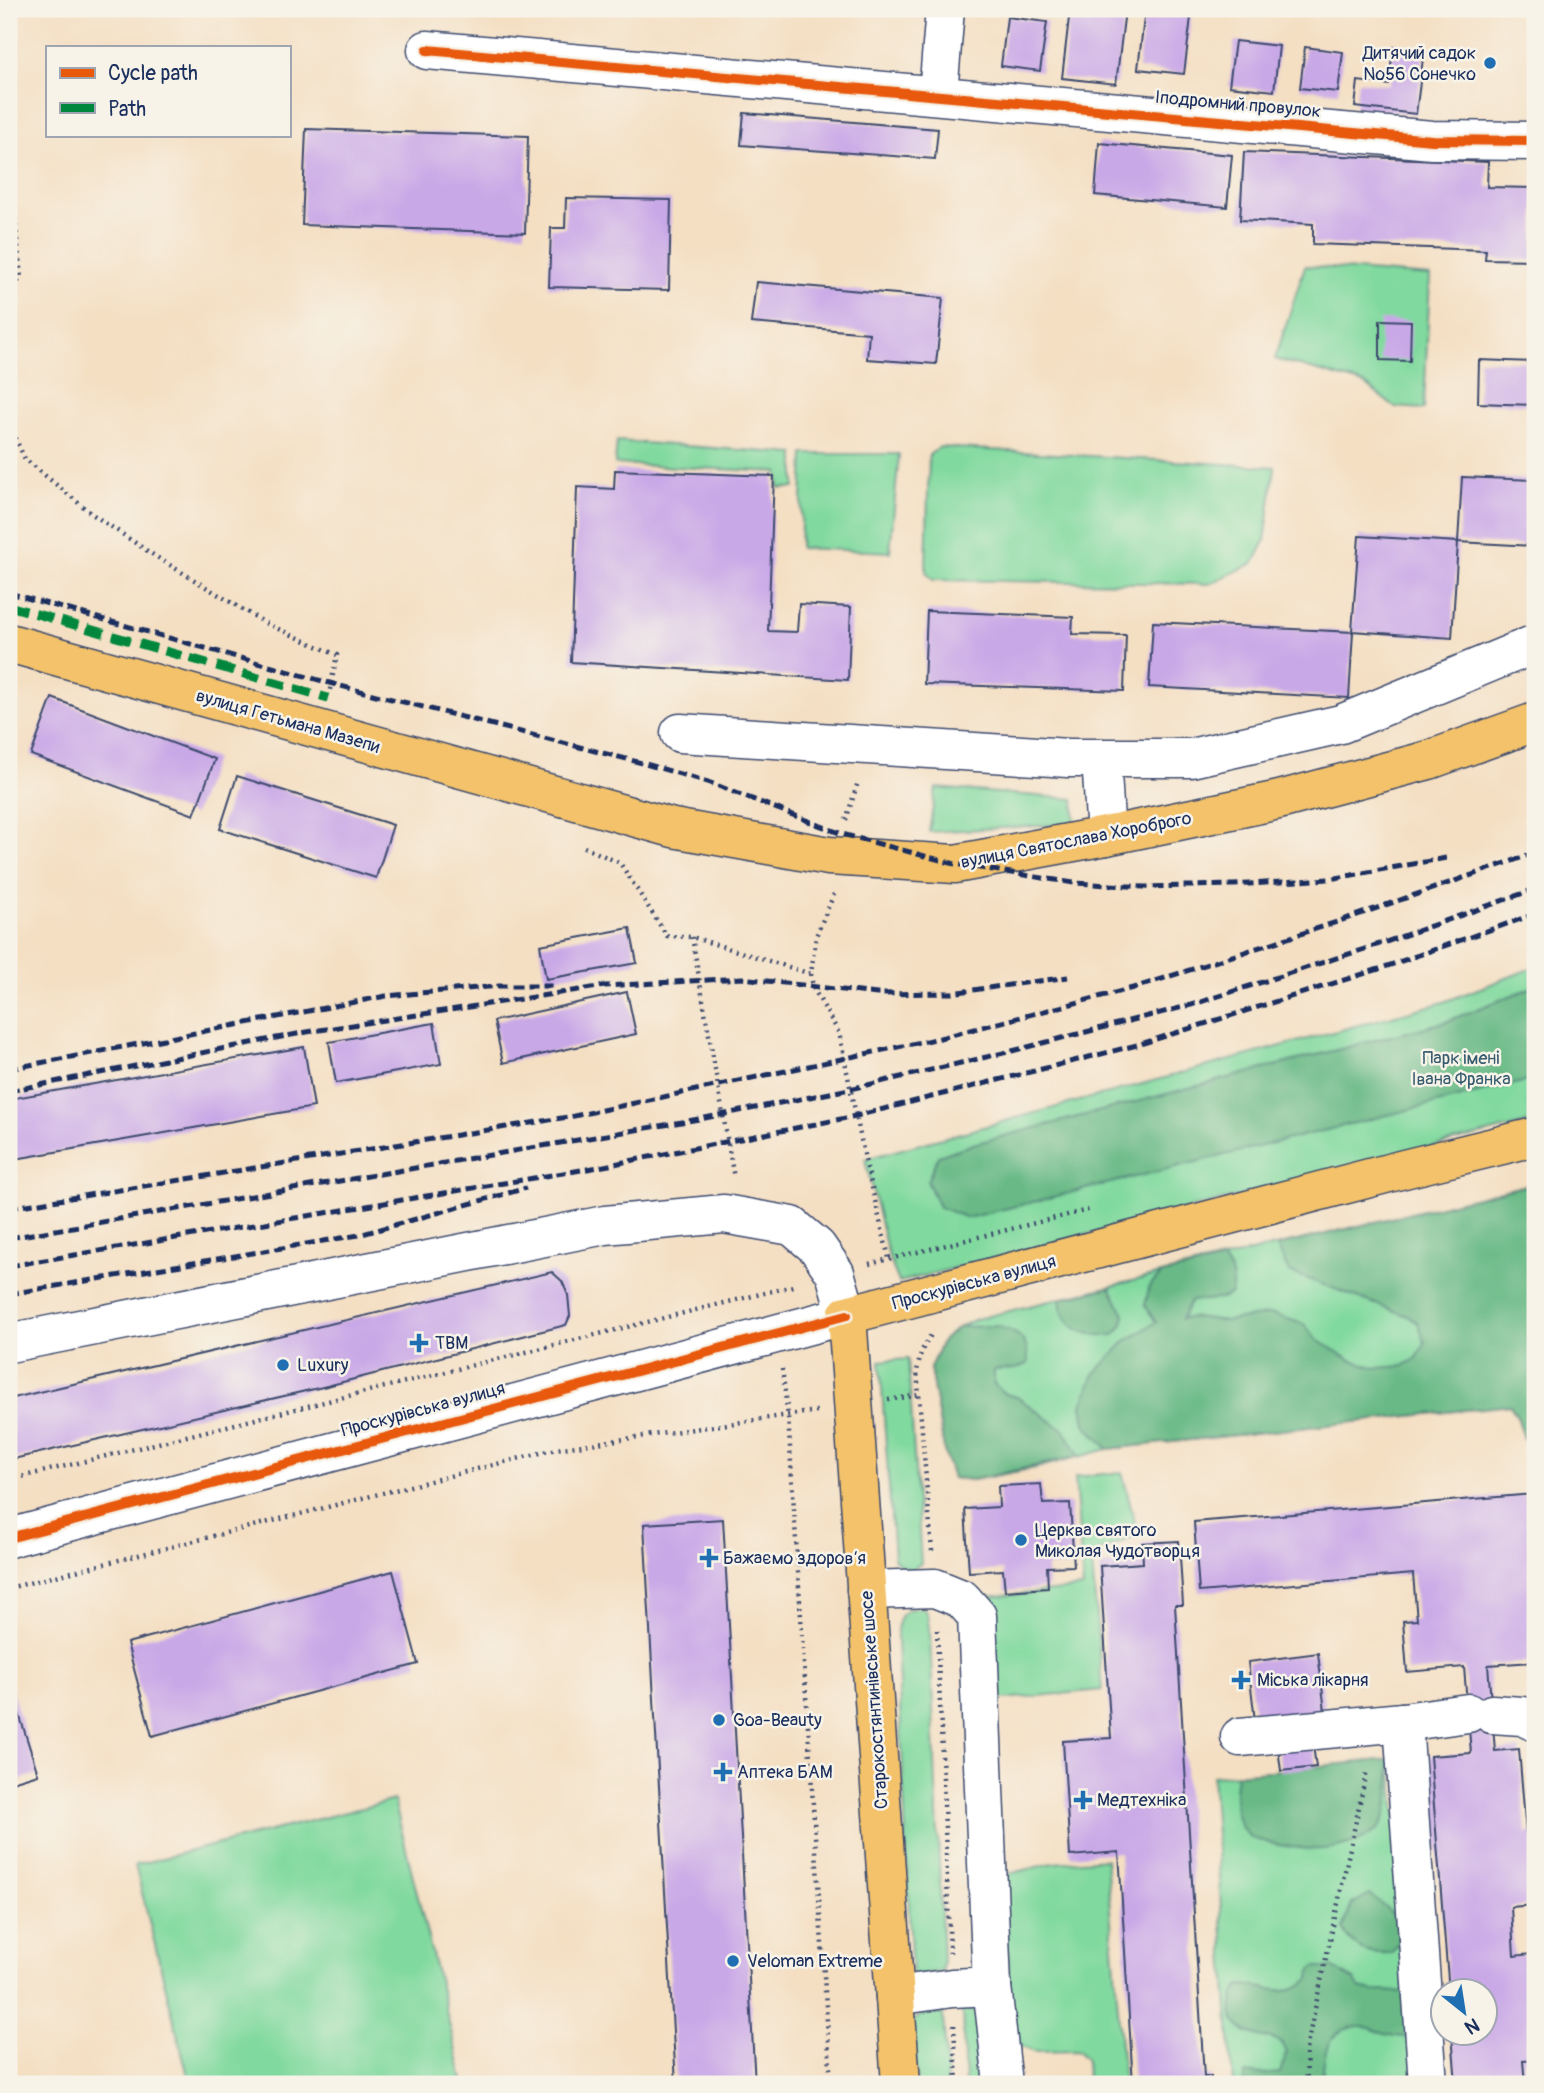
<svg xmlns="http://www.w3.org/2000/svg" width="1544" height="2093" font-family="Pangolin,sans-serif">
<rect width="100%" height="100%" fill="#f7f3e8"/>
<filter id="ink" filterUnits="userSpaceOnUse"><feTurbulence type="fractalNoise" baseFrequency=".0143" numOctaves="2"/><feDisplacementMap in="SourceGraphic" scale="14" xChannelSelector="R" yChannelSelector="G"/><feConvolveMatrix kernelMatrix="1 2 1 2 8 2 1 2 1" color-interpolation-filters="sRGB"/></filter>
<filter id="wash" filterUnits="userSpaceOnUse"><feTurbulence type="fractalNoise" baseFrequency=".00686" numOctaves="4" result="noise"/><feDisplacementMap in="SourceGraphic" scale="28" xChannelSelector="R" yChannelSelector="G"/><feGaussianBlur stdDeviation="1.57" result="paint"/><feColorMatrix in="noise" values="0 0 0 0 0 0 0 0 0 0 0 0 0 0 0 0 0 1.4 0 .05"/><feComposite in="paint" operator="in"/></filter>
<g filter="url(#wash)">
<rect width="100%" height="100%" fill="#f4dfc3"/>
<!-- green -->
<g fill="#80d99e" stroke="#4e847e" stroke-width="2">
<polygon points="1305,266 1430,276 1424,409 1394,407 1365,384 1275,359"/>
<polygon points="617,441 795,454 795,488 779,488 778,472 615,464"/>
<polygon points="940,447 1275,467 1265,541 1254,563 1209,584 933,580 926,572 929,455"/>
<polygon points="804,454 899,454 890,552 800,548"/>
<polygon points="936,788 1074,799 1075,824 929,832"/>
<polygon points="1535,967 1535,1121 899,1282 889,1258 865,1159 1444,1002"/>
<polygon points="1535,1183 1535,1436 1523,1438 1518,1418 1510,1405 1108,1449 1036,1468 973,1480 953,1478 945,1454 930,1368 943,1340 959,1327 976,1319"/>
<polygon points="908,1359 921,1563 912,1570 899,1565 894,1558 880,1361"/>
<polygon points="1122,1472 1138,1535 1099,1552 1092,1561 1102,1690 993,1700 989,1597 1083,1588 1075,1477"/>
<path d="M914,1608H923L927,1614L930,1635L943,1961L942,1971L912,1976L897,1640C897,1623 896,1613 914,1608Z"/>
<polygon points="1391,1759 1420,2082 1382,2084 1233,2084 1212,1776 1281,1771"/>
<polygon points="394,1800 464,2084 190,2084 135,1865"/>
<polygon points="1106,1859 1124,2084 1087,2084 1086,2059 1078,2051 1034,2052 1021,2047 1012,2033 1004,1875 1053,1863"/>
<polygon points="962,2009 975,2011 981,2018 987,2084 965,2084"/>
<polygon points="943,2013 947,2084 917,2084 913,2021 923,2014"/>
</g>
<!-- forest -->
<g fill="#68b985" stroke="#427472" stroke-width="2">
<polygon points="1535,986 1535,1079 967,1218 939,1207 927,1181 938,1156 973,1144 1445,1022"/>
<path d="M1535,1183V1436L1523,1438L1518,1418L1510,1405L1108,1449L1085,1424L1082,1405L1094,1374L1126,1341L1156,1322L1145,1305L1150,1285L1162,1274L1223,1260C1233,1271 1234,1279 1231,1294L1221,1299L1191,1301L1181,1319L1194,1317L1227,1321L1272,1314L1304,1324L1317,1340L1351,1360L1377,1368L1403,1366L1417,1358L1425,1343L1418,1323L1408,1316L1289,1272L1277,1246Z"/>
<path d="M1110,1287L1125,1316L1122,1326L1114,1335C1088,1337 1062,1330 1060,1299Z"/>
<path d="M995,1326C1018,1332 1029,1338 1028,1363L1016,1369L994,1370V1384L1005,1394L1017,1397L1065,1431L1080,1456L973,1480L953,1478L945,1454L930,1368L943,1340L959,1327Z"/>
<path d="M1391,1759C1389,1781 1392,1807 1380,1826C1372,1839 1336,1849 1321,1849C1307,1850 1259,1844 1248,1835C1233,1821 1234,1793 1237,1774Z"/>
<path d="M1370,1894C1388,1908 1415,1931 1391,1953C1368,1954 1354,1950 1343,1929L1352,1904Z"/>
<path d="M1316,1967H1332L1354,1980L1360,1988L1373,1991L1415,1992L1417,2036C1406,2038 1396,2037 1385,2034C1378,2032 1371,2027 1364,2027C1326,2025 1322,2055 1323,2084H1244L1245,2074C1258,2072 1268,2076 1280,2073L1287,2053L1283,2044C1262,2033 1228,2037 1233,2005C1234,1996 1235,1992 1241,1985C1267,1986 1286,1999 1310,1979L1311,1970Z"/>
</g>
<g id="blocks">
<!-- building -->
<g fill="#c9a8e7">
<polygon points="805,9 839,9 839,13 805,11"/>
<polygon points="1070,9 1125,10 1116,84 1062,78"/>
<polygon points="1145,9 1192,9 1184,74 1138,69"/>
<polygon points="1007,17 1047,22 1040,71 1001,66"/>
<polygon points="1235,41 1279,46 1274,91 1229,86"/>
<polygon points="1305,47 1343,52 1338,92 1300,88"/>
<polygon points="1393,47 1424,50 1416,114 1355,107 1358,81 1389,85"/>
<polygon points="744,113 938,129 935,159 741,145"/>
<polygon points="306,129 528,136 525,233 302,225"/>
<polygon points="1099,143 1232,155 1227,207 1095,195"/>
<polygon points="1244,152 1488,162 1487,187 1535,188 1534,260 1485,259 1486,250 1313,244 1313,224 1240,220"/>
<polygon points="566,198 671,200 669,290 549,287 551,228 565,228"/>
<polygon points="9,249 14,271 9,272"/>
<polygon points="756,282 943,298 936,364 867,359 869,333 751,323"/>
<polygon points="1380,320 1411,321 1410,361 1380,360"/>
<polygon points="1479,360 1535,362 1535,405 1478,403"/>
<polygon points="615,470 774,476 768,631 797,632 799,604 851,607 848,680 571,662 577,487 614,489"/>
<polygon points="1462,477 1535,480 1535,546 1458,542"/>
<polygon points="1359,536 1458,542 1452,638 1352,631"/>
<polygon points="927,611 1073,617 1072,634 1126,635 1124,691 924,684"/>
<polygon points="1153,622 1353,632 1349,698 1149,687"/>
<polygon points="52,698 215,759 194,815 31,755"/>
<polygon points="237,776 393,825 376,878 220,829"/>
<polygon points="630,928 637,963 546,979 540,945"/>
<polygon points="627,992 636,1034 503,1063 494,1021"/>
<polygon points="434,1023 441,1064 336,1083 329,1042"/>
<polygon points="304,1047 314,1107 9,1160 9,1099"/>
<polygon points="552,1272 562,1281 568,1295 570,1316 566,1325 327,1386 9,1460 9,1399"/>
<polygon points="1041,1484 1043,1504 1070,1503 1074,1566 1047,1567 1048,1588 1005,1591 1003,1570 969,1572 965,1509 999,1507 998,1486"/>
<polygon points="1535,1494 1535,1662 1488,1665 1495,1751 1519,1749 1526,1833 1535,1832 1535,1905 1511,1907 1514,1956 1531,1954 1535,2014 1535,2060 1523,2061 1525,2084 1456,2084 1452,2034 1484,2034 1484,1992 1449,1992 1430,1756 1471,1753 1464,1667 1407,1672 1403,1621 1417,1620 1413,1574 1199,1592 1194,1522"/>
<polygon points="723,1519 755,2084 676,2084 644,1524"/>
<polygon points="1179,1541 1183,1605 1175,1605 1204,2077 1211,2076 1211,2084 1133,2084 1119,1852 1070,1856 1063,1741 1111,1738 1100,1566 1143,1563 1142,1543"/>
<polygon points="393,1571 418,1664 152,1736 127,1643"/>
<polygon points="1318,1653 1326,1720 1256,1729 1248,1662"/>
<polygon points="9,1682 38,1774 9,1783"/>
<polygon points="1312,1737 1316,1767 1281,1771 1277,1741"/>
</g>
</g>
</g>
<g filter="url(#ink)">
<use href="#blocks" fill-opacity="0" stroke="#3c496d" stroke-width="2"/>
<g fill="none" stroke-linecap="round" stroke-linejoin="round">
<defs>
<g id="minor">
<polyline points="427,50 1432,140 1535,141"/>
<polyline points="938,94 945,9"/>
<polyline points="680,733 1068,758 1191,758 1341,724 1535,644"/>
<polyline points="1101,758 1106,836"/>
<polyline points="9,1343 605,1225 724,1214 792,1226 817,1247 835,1273 847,1315 9,1538"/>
<polyline points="866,1590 935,1588 962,1599 977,1616 992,1986 952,1988 895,1996"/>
<polyline points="1492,1714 1522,1716 1535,1722"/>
<polyline points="1403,1722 1428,2084"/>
<polyline points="1240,1737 1403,1722 1468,1713"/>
<polyline points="992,1986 1003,2084"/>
</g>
<g id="major">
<polyline points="9,643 673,828 829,856 955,864 1106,836 1279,800 1429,760 1535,722"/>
<polyline points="901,2084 847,1315 1404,1169 1535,1137"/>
</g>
</defs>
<!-- minor casing -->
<use href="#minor" stroke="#3c496d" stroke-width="41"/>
<!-- major casing -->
<use href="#major" stroke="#3c496d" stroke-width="41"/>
<!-- path -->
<g stroke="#3c496d" stroke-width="4.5" stroke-dasharray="2 5" stroke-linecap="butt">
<polyline points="9,198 15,216 21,277 9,295"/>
<polyline points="9,425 25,459 92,514 155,556 265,623 337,655 329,694"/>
<polyline points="846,820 858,782"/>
<polyline points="584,847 620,863 667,936 692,937 811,974"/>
<polyline points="834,894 816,936 811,974 813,988 839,1033 865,1159 889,1258"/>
<polyline points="692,937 734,1178"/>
<polyline points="869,1264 1092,1209"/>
<polyline points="782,1369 788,1416 831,2084"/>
<polyline points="888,1400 919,1395"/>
<polyline points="9,1480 797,1285"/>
<polyline points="932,1551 917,1371 921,1352 932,1333"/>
<polyline points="9,1588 556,1449 817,1411"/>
<polyline points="937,1630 950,1953"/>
<polyline points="954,2025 957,2084"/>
<polyline points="1307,2084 1306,2050 1367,1770"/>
</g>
<!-- minor -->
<use href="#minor" stroke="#fff" stroke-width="38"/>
<!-- major -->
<use href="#major" stroke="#f3c26a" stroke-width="38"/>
<!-- rail -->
<g stroke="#1b2f5e" stroke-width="5" stroke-dasharray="10 5" stroke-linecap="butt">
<polyline points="9,593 333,684 642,763 708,782 842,834 955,864 1074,883 1145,887 1233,885 1330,879 1446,858"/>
<polyline points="9,1069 386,996 500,986 552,986"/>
<polyline points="9,1091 307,1032 605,986 742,978 877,994 951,993 1068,977"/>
<polyline points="9,1208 574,1116 940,1038 1137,987 1337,922 1535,853"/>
<polyline points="9,1238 705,1118 850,1089 1012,1051 1191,1005 1383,943 1535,889"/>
<polyline points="9,1266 599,1167 856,1116 1137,1045 1379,969 1535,914"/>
<polyline points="9,1294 359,1235 526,1188"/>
</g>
<!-- quiet -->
<polyline stroke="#00873e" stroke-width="9" stroke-dasharray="18 9" stroke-linecap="butt" points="9,606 328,698"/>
<defs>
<g id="cycleway">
<polyline points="427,50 1432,140 1535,141"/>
<polyline points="9,1538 847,1315"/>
</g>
</defs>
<!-- cycleway casing -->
<use href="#cycleway" stroke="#f7f3e8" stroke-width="15"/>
<!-- cycleway -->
<use href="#cycleway" stroke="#e8590c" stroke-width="10"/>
</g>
</g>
<!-- markers -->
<g fill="#1f6fb2" stroke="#f7f3e8" stroke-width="2.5">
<circle cx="1490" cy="63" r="7"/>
<path d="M415.5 1332.5h7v7h7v7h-7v7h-7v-7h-7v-7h7z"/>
<circle cx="283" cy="1365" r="7"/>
<circle cx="1021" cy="1540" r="7"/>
<path d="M705.5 1547.5h7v7h7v7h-7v7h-7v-7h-7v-7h7z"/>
<path d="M1237.5 1669.5h7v7h7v7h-7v7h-7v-7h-7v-7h7z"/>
<circle cx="719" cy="1720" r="7"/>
<path d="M719.5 1761.5h7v7h7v7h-7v7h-7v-7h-7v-7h7z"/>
<path d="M1079.5 1789.5h7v7h7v7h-7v7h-7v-7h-7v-7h7z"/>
<circle cx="733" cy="1961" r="7"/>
</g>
<g text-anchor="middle" stroke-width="5" stroke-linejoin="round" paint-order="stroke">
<!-- poi labels -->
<g font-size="18" fill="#1b2f5e" stroke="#f7f3e8" text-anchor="start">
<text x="1476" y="59" text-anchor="end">Дитячий садок<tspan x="1476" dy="21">№56 Сонечко</tspan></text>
<text x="435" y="1349">ТВМ</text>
<text x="297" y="1371">Luxury</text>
<text x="1035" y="1536">Церква святого<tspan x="1035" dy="21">Миколая Чудотворця</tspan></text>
<text x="723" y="1564">Бажаємо здоровʼя</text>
<text x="1257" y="1686">Міська лікарня</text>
<text x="733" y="1726">Goa-Beauty</text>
<text x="737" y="1778">Аптека БАМ</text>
<text x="1097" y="1806">Медтехніка</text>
<text x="747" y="1967">Veloman Extreme</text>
</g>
<!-- street labels -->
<g font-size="18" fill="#1b2f5e" stroke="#f7f3e8">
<text transform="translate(1238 104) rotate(5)" y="6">Іподромний провулок</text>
<text transform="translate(288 721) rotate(16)" y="6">вулиця Гетьмана Мазепи</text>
<text transform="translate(1076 840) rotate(-11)" y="6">вулиця Святослава Хороброго</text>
<text transform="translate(974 1282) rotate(-15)" y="6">Проскурівська вулиця</text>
<text transform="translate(423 1409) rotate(-15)" y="6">Проскурівська вулиця</text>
<text transform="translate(874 1700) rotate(-94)" y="6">Старокостянтинівське шосе</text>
</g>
<!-- park labels -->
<g font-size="18" fill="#345a6e" stroke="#f7f3e8">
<text x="1461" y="1064">Парк імені<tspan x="1461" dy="21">Івана Франка</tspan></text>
</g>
</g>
<!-- margin -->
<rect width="1544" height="2093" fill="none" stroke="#f7f3e8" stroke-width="35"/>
<!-- legend -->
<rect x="46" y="46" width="245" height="91" fill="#f7f3e8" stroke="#9fa5b1" stroke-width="2"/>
<rect x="60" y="68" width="35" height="10" fill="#e8590c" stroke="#9fa5b1" stroke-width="2"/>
<text x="108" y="80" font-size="21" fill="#1b2f5e">Cycle path</text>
<rect x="60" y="103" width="35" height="10" fill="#00873e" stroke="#9fa5b1" stroke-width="2"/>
<text x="108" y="116" font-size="21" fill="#1b2f5e">Path</text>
<!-- north arrow -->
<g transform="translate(1464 2012) rotate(150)"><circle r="33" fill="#f7f3e8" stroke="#9fa5b1" stroke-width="2"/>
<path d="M0-5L12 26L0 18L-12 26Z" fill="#1f6fb2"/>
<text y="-10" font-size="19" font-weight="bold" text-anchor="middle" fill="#1b2f5e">N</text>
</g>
</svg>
